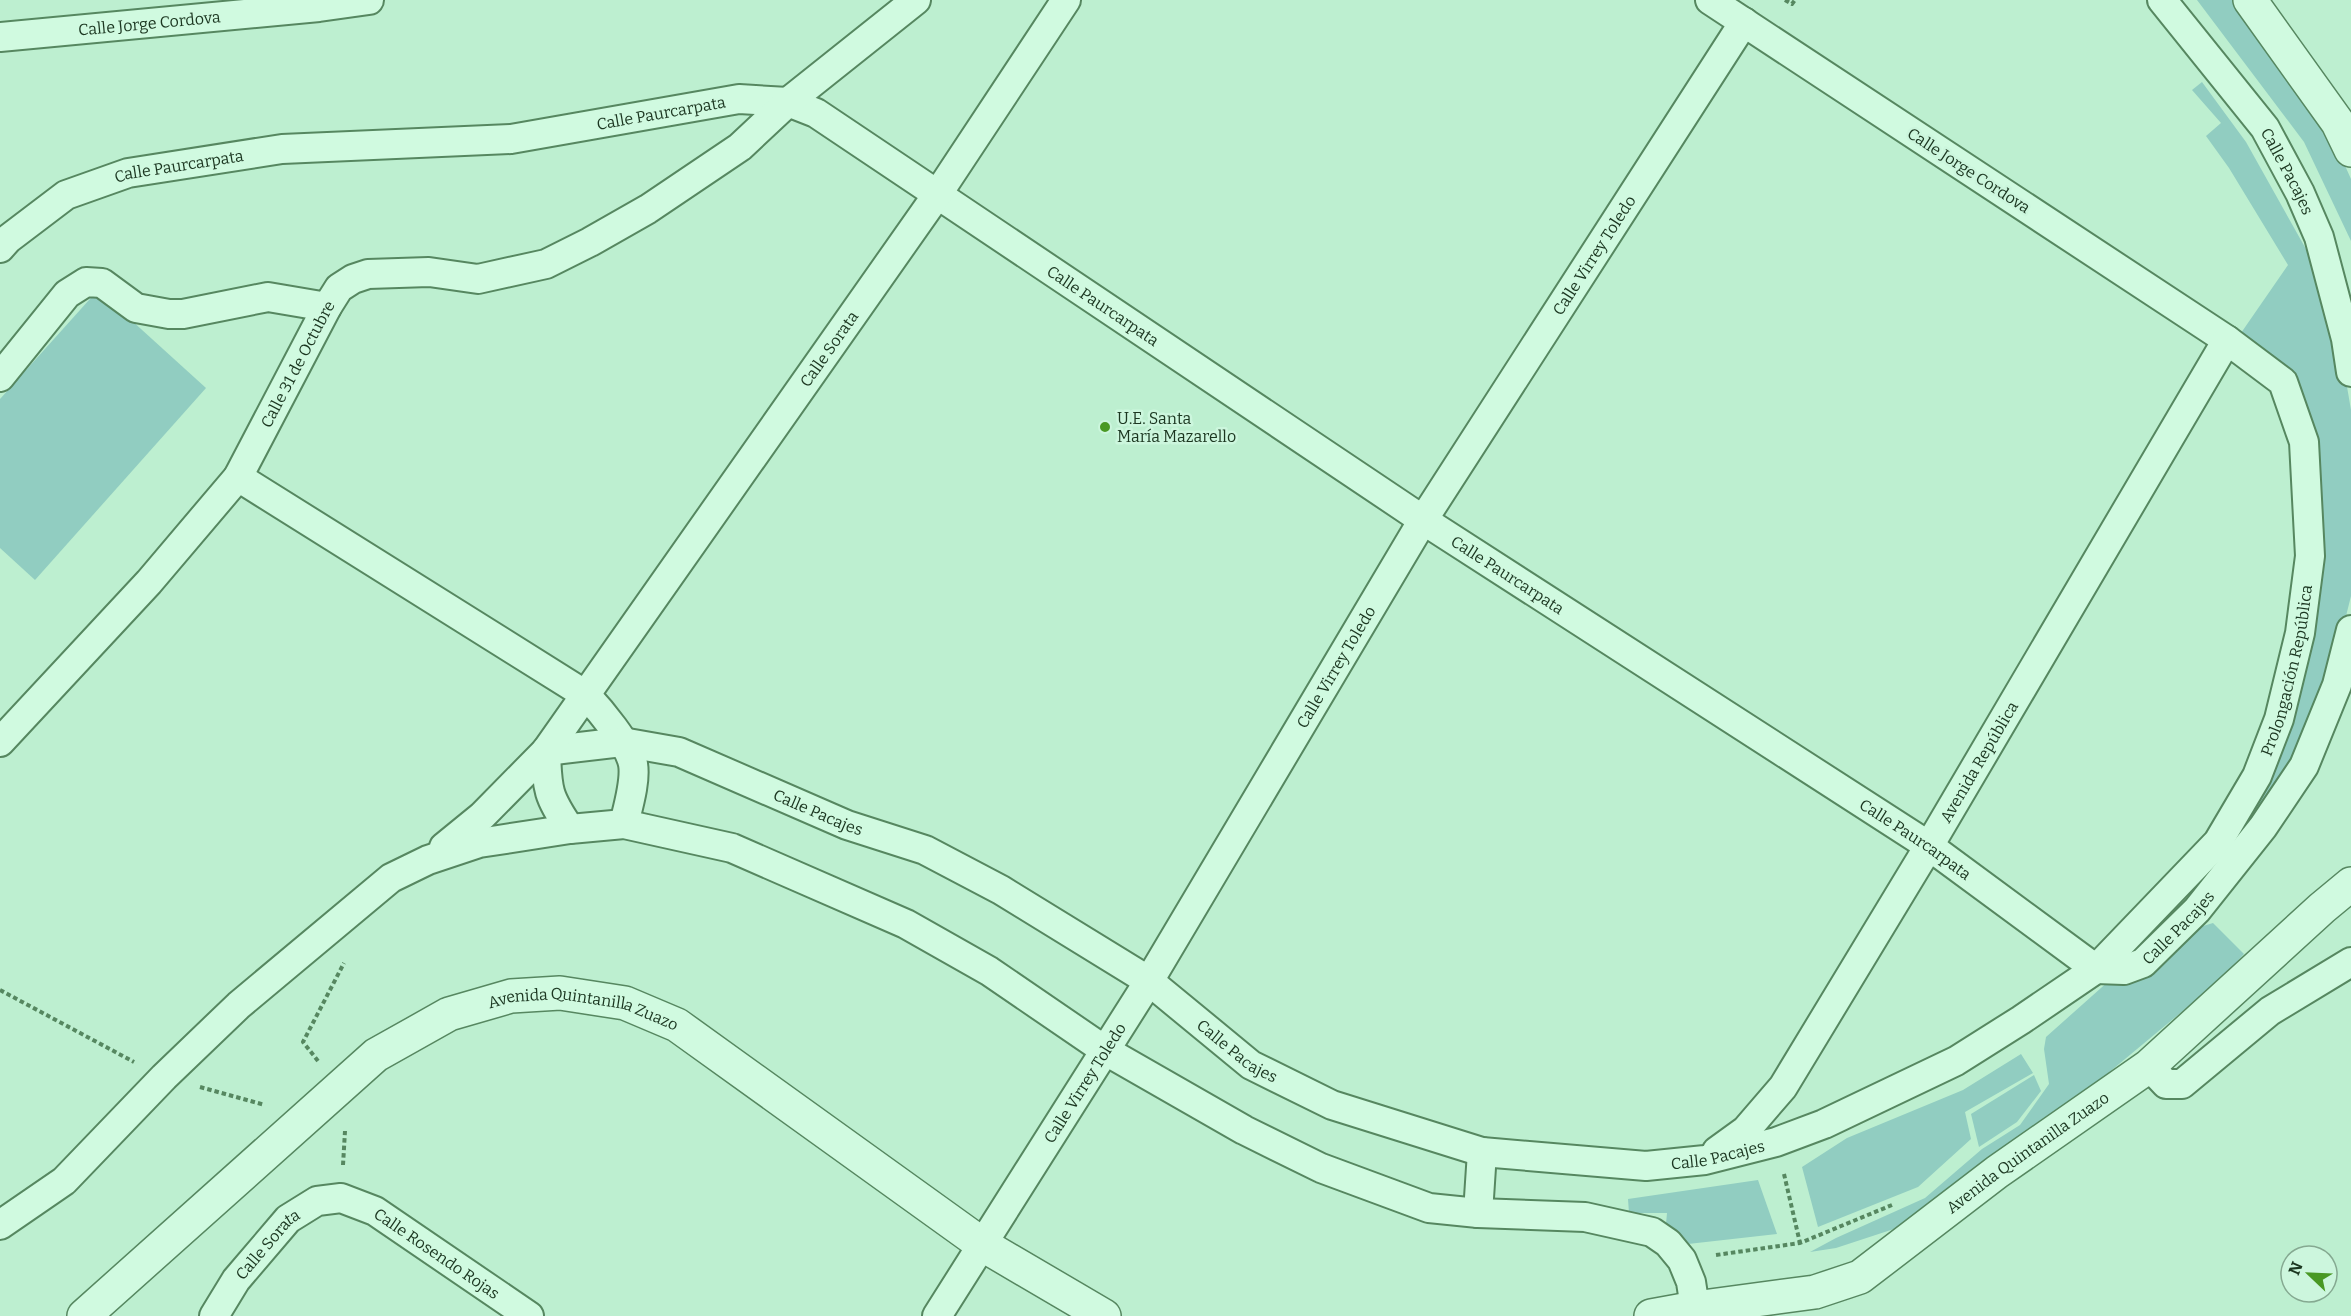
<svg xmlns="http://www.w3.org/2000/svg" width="2351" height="1316" font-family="Bitter,serif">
<rect width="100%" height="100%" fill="#bdefd0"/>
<!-- green -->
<g fill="#91cdc1">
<polygon points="2197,0 2235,0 2342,159 2351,179 2351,241 2304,142"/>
<polygon points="2202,82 2246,142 2311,258 2339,340 2351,410 2351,596 2326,696 2299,754 2237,848 2231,840 2320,564 2319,446 2289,377 2241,333 2288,265 2229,168 2206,136 2221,123 2192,90"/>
<polygon points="98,290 206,388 35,580 0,548 0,399"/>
<polygon points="2213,923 2244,954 2220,980 2107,1074 2009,1151 1903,1226 1836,1248 1810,1252 1836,1238 1925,1198 1982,1149 2020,1125 2049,1084 2044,1049 2046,1037 2138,955 2174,935"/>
<polygon points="2021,1054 2033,1073 1965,1112 1971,1139 1918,1187 1818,1227 1802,1167 1847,1138 1963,1090"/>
<polygon points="2034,1075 2041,1091 2017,1122 1979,1147 1971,1114"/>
<polygon points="1758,1180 1777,1234 1688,1244 1671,1237 1666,1224 1667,1213 1629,1213 1628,1199"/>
</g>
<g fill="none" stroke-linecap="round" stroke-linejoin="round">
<defs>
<g id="minor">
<path id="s1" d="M2162,0L2265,128L2300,193L2319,237L2346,339L2351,372"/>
<path id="s2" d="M0,37L319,7L369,0"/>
<path id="s3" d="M0,248L8,239L66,195L128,173L282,149L511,139L739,99L788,102L816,113L1423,520L1929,846L2096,969"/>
<polyline points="0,377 67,294 86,282 102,283 136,308 169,314 183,314 268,297 327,307"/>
<path d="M238,477L586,695C600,710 629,744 633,764C636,781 628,807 624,824"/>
<path id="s4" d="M0,742L149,582L238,477L327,307L339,288L353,279L368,274L429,272L478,279L546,264L590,242L648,209L740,147L788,102L916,0"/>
<path id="s5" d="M546,751L622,742L679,752L847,825L925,850L1001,890L1149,981L1251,1065L1332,1105L1482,1152L1646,1166L1705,1160L1776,1142L1824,1124L1956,1061L2021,1020L2096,969L2218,842L2257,776L2279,719L2300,633L2310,556L2304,442L2283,382L2227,340L1710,0"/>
<path d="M546,751C547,790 548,797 570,829"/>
<path id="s6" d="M444,847L482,816L546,751L937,195L1066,0"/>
<path id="s7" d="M2096,969L2124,970L2143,963L2197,910L2263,827L2304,766L2337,685L2351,630"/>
<polyline points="2149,1066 2166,1084 2182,1084 2270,1011 2351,962"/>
<path id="s8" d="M1717,1151L1746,1130L1783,1087L1929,846L2227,340"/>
<polyline points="1478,1213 1482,1152"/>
<polyline points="0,1225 64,1181 164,1077 239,1005 391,878 428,860 479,843 570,829 624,824 732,848 906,924 989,971 1106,1051 1244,1130 1321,1168 1429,1208 1478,1213 1585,1217 1652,1232 1668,1243 1682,1260 1691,1282 1695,1308"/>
<path id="s9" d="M214,1316L236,1280L288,1219L317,1201L341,1198L375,1211L529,1316"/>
<path id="s10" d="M937,1316L1149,981L1423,520L1744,22"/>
</g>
<g id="tertiary">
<polyline points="2250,0 2338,123 2351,150"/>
<path id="s11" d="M84,1316L376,1055L449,1014L511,996L560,993L625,1003L677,1025L983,1245L1104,1316"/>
<path id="s12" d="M1651,1316L1695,1308L1815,1292L1860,1277L1997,1172L2149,1066L2322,908L2351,884"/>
</g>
</defs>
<!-- minor casing -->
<use href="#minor" stroke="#568760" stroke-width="32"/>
<!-- tertiary casing -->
<use href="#tertiary" stroke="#568760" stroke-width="36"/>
<!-- path -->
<g stroke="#568760" stroke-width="4" stroke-dasharray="4.5 3" stroke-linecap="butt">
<polyline points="1785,0 1792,4 1795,0"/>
<polyline points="0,990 134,1062"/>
<polyline points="318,1061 303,1042 344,963"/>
<polyline points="200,1087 265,1105"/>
<polyline points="343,1165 345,1131"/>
<polyline points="1784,1174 1800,1243"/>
<polyline points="1716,1255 1800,1243 1892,1205"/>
</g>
<!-- minor -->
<use href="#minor" stroke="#d0fae0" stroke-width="28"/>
<!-- tertiary -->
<use href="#tertiary" stroke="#d0fae0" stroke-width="33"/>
</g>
<!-- markers -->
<circle fill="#499824" stroke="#ccf6dd" stroke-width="2" cx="1105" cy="427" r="6"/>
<g text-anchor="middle" stroke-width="5" stroke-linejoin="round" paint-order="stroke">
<!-- street labels -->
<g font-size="16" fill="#1b3620" stroke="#ccf6dd">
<text dy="6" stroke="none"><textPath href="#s2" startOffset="150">Calle Jorge Cordova</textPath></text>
<text dy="6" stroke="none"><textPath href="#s3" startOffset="688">Calle Paurcarpata</textPath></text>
<text dy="6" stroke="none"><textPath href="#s3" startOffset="202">Calle Paurcarpata</textPath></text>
<text transform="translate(1969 170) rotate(33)" y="6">Calle Jorge Cordova</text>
<text dy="6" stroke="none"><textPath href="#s1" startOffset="213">Calle Pacajes</textPath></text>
<text dy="6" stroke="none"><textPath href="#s10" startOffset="1248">Calle Virrey Toledo</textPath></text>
<text dy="6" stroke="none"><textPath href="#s3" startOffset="1192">Calle Paurcarpata</textPath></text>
<text dy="6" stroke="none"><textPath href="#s6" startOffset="632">Calle Sorata</textPath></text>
<text dy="6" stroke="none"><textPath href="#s4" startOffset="484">Calle 31 de Octubre</textPath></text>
<text dy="6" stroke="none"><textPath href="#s3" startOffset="1678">Calle Paurcarpata</textPath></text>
<text dy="6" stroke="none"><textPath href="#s10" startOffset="762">Calle Virrey Toledo</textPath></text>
<text dy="6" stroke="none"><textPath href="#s5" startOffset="2064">Prolongación República</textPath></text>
<text dy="6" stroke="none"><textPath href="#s8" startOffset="472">Avenida República</textPath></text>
<text dy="6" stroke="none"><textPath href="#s5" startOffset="286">Calle Pacajes</textPath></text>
<text dy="6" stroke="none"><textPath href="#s3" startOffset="2164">Calle Paurcarpata</textPath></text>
<text dy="6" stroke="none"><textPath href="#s7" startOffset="98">Calle Pacajes</textPath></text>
<text dy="6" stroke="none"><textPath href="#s11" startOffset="614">Avenida Quintanilla Zuazo</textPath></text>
<text dy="6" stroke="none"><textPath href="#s5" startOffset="772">Calle Pacajes</textPath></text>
<text dy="6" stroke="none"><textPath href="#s10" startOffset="276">Calle Virrey Toledo</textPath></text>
<text dy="6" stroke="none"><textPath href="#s5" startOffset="1276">Calle Pacajes</textPath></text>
<text dy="6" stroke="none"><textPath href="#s12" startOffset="422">Avenida Quintanilla Zuazo</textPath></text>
<text dy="6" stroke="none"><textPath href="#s9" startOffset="90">Calle Sorata</textPath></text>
<text dy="6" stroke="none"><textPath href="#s9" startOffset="292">Calle Rosendo Rojas</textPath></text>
</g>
<!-- poi labels -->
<g font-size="16" fill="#1b3620" stroke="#ccf6dd" text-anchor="start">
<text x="1117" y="424">U.E. Santa<tspan x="1117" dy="18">María Mazarello</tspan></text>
</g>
</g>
<!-- north arrow -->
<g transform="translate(2309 1274) rotate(293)"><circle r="28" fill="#ccf6dd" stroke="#85a991" stroke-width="1.5"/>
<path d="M0-4.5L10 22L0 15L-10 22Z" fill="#499824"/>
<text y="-9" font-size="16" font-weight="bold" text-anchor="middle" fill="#1b3620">N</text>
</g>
</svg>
